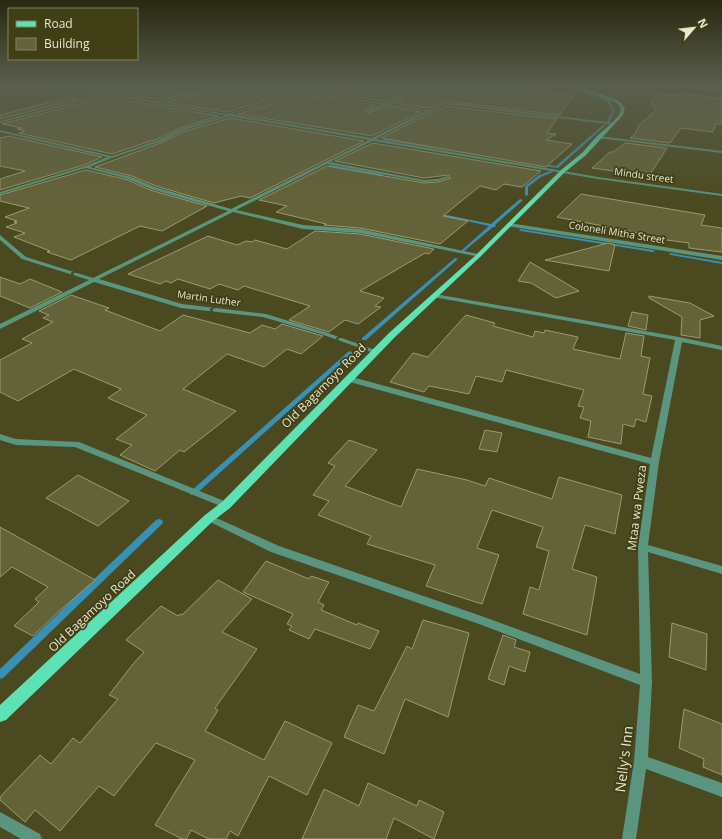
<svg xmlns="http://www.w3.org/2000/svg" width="722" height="839" font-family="'Open Sans',sans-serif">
<rect width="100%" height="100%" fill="#4a491f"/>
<!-- built -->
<polygon fill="#53521f" points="0,86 128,86 0,120"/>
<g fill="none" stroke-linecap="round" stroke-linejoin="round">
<!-- stream -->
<g fill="#3891b4" fill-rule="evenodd">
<polygon points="558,86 560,86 589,93 609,100 615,110 609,123 607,122 613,110 607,102 587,94"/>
<polygon points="603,125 605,126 558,168 537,165 539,164 556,166"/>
<polygon points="383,138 475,153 476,154 475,155 384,140"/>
<polygon points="330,165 382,174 384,175 382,176 329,167 328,166"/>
<polygon points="550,171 553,172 541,177 528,187 528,195 525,196 525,186 539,175"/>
<polygon points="520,199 523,200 495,225 496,226 495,227 493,227 463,252 462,252 462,250 489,226 435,214 437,213 491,224"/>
<polygon points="520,229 653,250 655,251 653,252 521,231 519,230"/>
<polygon points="670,253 722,262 722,264 671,255 669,254"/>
<polygon points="455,258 458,259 366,340 362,340 362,338"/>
<polygon points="350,351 353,353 352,354 195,495 191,495 190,493 191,491 348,352"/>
<polygon points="159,519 162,520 163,522 162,524 3,678 0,679 0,669 156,520"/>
</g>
</g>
<!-- building -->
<g fill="#636238" stroke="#9b9b6f">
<polygon points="88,86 130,86 97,94 88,92"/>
<polygon points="138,86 222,86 155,99 117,94"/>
<polygon points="229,86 259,86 261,88 293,93 227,112 165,102 218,90"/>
<polygon points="270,86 317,86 304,89"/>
<polygon points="322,86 410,86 404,88 400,94 384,101 313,91"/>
<polygon points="415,86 504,86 574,95 560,115 445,101 429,108 393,103 404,98 407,92"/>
<polygon points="656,93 676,96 684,93 722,99 722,124 716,124 713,132 681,128 670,143 630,138 635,134 639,125 656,110 651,104"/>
<polygon points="305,95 375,105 365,110 369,113 385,106 421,112 372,136 238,114"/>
<polygon points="71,97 78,99 0,119 0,115"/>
<polygon points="106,97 219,116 180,128 160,138 112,154 19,133 25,131 17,129 22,128 2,124"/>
<polygon points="445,106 557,119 547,133 556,134 546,140 572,144 546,167 381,138"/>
<polygon points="230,118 364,141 250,198 241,196 214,203 156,186 132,176 95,167 163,142 183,132"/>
<polygon points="9,136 102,157 84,165 0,190 0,179 25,171 0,166 0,138"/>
<polygon points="373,143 541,171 522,187 504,184 496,190 480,186 443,216 468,221 440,244 360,228 324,225 326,224 276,212 287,206 259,200 327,166 424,183 438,182 451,178 448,175 424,178 335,161"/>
<polygon points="625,143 667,148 649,176 592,168 610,152 613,152"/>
<polygon points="86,170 128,180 150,190 207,206 162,231 140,226 71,260 47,252 50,251 14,237 25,233 6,227 17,223 14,222 17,221 5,217 29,208 0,201 0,195"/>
<polygon points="581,194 705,215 701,225 722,228 722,252 689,248 689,243 638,236 644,234 557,217"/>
<polygon points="315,231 360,234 434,249 429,254 425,253 360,291 384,298 375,306 381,307 358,324 345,320 329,332 289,320 310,306 244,286 238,290 219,284 210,289 178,279 171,283 166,281 160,284 128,274 208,236 237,245 246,241 252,242 255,240 287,249"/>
<polygon points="608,243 615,245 609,271 545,260"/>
<polygon points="530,262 579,291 556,298 531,283 518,281"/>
<polygon points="0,277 20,284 30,279 62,292 30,308 0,296"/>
<polygon points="71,295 109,308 105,310 160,331 183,315 250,333 262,325 275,329 282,324 323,336 301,354 287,349 264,367 227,354 183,389 236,411 184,452 180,450 155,471 120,455 132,445 116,439 147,415 108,398 121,389 74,369 18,401 0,392 0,360 32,343 22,339 53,322 43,318 49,315 39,311"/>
<polygon points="649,296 690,303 714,316 700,320 700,338 681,335 682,317 649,298"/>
<polygon points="632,312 648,315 646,330 628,326"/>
<polygon points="466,315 495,323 493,326 533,337 535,331 544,333 545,330 578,337 573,349 620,359 626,333 644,336 641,356 650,358 643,394 652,396 646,422 636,419 634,427 623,424 621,444 588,437 591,421 580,418 584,407 578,406 584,390 506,370 502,382 476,376 469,394 429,386 424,392 390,382 413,353 428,357"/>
<polygon points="485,430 502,433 497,452 479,449"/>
<polygon points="349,440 377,450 345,486 401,507 417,469 467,480 485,486 489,478 552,499 559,477 622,495 615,534 585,525 572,569 597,577 587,635 523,614 530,587 539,590 549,551 536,547 543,527 492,510 477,548 499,555 482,604 426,586 435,565 367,544 371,536 318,515 329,501 313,495 335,466 328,463"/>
<polygon points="78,475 129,501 98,526 46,498"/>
<polygon points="0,527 95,580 57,613 33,636 14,626 39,602 35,599 48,587 12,567 0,577"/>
<polygon points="266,561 309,579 311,576 329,582 318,602 324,605 321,610 357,625 358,623 379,631 370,649 315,629 309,639 289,630 292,626 287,624 293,614 243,592"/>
<polygon points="218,580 252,599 222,632 257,649 215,708 218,710 205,731 264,760 285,721 332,743 307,795 269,776 238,836 230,831 226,839 209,839 191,830 186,839 182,839 155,825 195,760 156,743 114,796 99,786 60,831 35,810 25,822 0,800 0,797 40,755 51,764 73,738 80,743 118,699 109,695 133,664 144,652 126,640 161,606 178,616 180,614 182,615"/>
<polygon points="423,620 469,633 448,717 405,699 384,754 344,737 358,705 374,711 407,646 412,649"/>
<polygon points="672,623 707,634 706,670 669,657"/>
<polygon points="503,635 516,640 514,647 530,652 525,672 509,666 504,685 488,679"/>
<polygon points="684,709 722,724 722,775 703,767 704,759 679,748"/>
<polygon points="368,783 417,806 419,800 444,812 434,839 394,818 386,839 302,839 324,789 359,806"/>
</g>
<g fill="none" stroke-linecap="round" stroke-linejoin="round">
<!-- service -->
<g fill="#5a957f" fill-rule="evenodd">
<polygon points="39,86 43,86 100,96 98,97 40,87"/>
<polygon points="383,103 386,104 369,112 366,111"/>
<polygon points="230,114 233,115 182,131 163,141 112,158 109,157 161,139 180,129"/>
</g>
<!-- minor -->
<g fill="#5a957f" fill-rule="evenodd">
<path d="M134,86H137L110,94L155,101L174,96L228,86L218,89L157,102L227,114L300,93L261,87L260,86L304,91L321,86L308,92L384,103L401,95L404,89L414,86L406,91L403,97L388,104L429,110L445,102L614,123L615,125L445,104L376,139L598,177L722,194V196L598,179L373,141L330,162L424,180L438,179L448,176L450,177L438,181L424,182L327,164L236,210L303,225L360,229L478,254L481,256L480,257L360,233L303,229L233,212L99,279L182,304L266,314L325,332L378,351L379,352L378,353H374L321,334L263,317L181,308L94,282L0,329V324L89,280L22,259L0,240V235L26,257L93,278L228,211L151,189L128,179L86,168L0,194V192L85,166L107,157L0,132V130L112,156V158L90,167L132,177L155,187L231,209L369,140L106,95L0,123V121ZM305,93L426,111L372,138L231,114Z"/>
<polygon points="672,86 722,90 722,92 673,87"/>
<polygon points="599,136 722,151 722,153 598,138"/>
<polygon points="509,223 722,256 722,260 507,226 506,225"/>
<polygon points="435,294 679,337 722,346 722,350 682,342 659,462 648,545 722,566 722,574 648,552 652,682 648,757 722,783 722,797 646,769 636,839 622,839 634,761 640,685 479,624 271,552 206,520 204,518 206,516 209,515 212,516 279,546 487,618 640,674 638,547 650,464 346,381 345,379 346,377 352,377 651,458 675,340 433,297 432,296"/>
<polygon points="0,434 16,439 79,442 229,503 231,505 229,507 223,507 75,447 16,445 0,440"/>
<polygon points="0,812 40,834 42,839 21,839 0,827"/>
</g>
<!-- primary -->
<polygon fill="#5ce2b5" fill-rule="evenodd" points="574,86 578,86 619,101 625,108 623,115 586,155 565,172 480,257 395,337 230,508 213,521 6,720 0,722 0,705 205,515 222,502 389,333 476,255 561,170 582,153 597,136 612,123 619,115 621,108 617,103"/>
</g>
<!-- one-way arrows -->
<defs><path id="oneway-chevron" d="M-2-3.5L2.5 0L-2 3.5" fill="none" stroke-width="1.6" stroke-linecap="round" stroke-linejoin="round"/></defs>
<g stroke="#434b24">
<use href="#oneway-chevron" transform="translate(74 274) rotate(-162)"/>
<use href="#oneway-chevron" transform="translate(213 310) rotate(-174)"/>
<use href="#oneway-chevron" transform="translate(339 339) rotate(-160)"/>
</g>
<!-- sky -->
<linearGradient id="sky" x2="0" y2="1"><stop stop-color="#292811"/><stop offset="0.42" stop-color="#5a5f4d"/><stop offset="1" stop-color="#5a5f4d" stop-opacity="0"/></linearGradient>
<rect width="722" height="203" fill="url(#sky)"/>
<g text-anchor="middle" stroke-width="3.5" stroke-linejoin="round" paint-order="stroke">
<!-- far-street labels -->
<g font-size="10" fill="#e7e8d0" stroke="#3f3e14">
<text transform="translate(644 175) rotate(8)" y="4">Mindu street</text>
<text transform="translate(617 232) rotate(9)" y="4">Coloneli Mitha Street</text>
<text transform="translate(209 298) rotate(8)" y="4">Martin Luther</text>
</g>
<!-- street labels -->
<g font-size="12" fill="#e7e8d0" stroke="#3f3e14">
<text transform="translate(324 386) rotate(-45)" y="4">Old Bagamoyo Road</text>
<text transform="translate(637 508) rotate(-83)" y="4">Mtaa wa Pweza</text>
<text transform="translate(92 611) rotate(-43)" y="4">Old Bagamoyo Road</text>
</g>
<!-- near-street labels -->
<g font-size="14" fill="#e7e8d0" stroke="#3f3e14">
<text transform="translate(624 759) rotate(-83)" y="5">Nelly's Inn</text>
</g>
</g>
<!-- legend -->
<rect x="8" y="8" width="130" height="52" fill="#3f3e14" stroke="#82825f"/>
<rect x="16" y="21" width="20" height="6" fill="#5ce2b5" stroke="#82825f"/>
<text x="44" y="28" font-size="12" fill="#e7e8d0">Road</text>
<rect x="16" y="38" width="20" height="12" fill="#636238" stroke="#82825f"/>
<text x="44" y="48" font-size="12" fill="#e7e8d0">Building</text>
<!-- north arrow -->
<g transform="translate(694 28) rotate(62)" stroke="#3f3e14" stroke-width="3" paint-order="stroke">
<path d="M0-3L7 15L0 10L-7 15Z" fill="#e7e8d0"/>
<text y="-6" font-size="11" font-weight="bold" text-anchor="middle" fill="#e7e8d0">N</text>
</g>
</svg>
